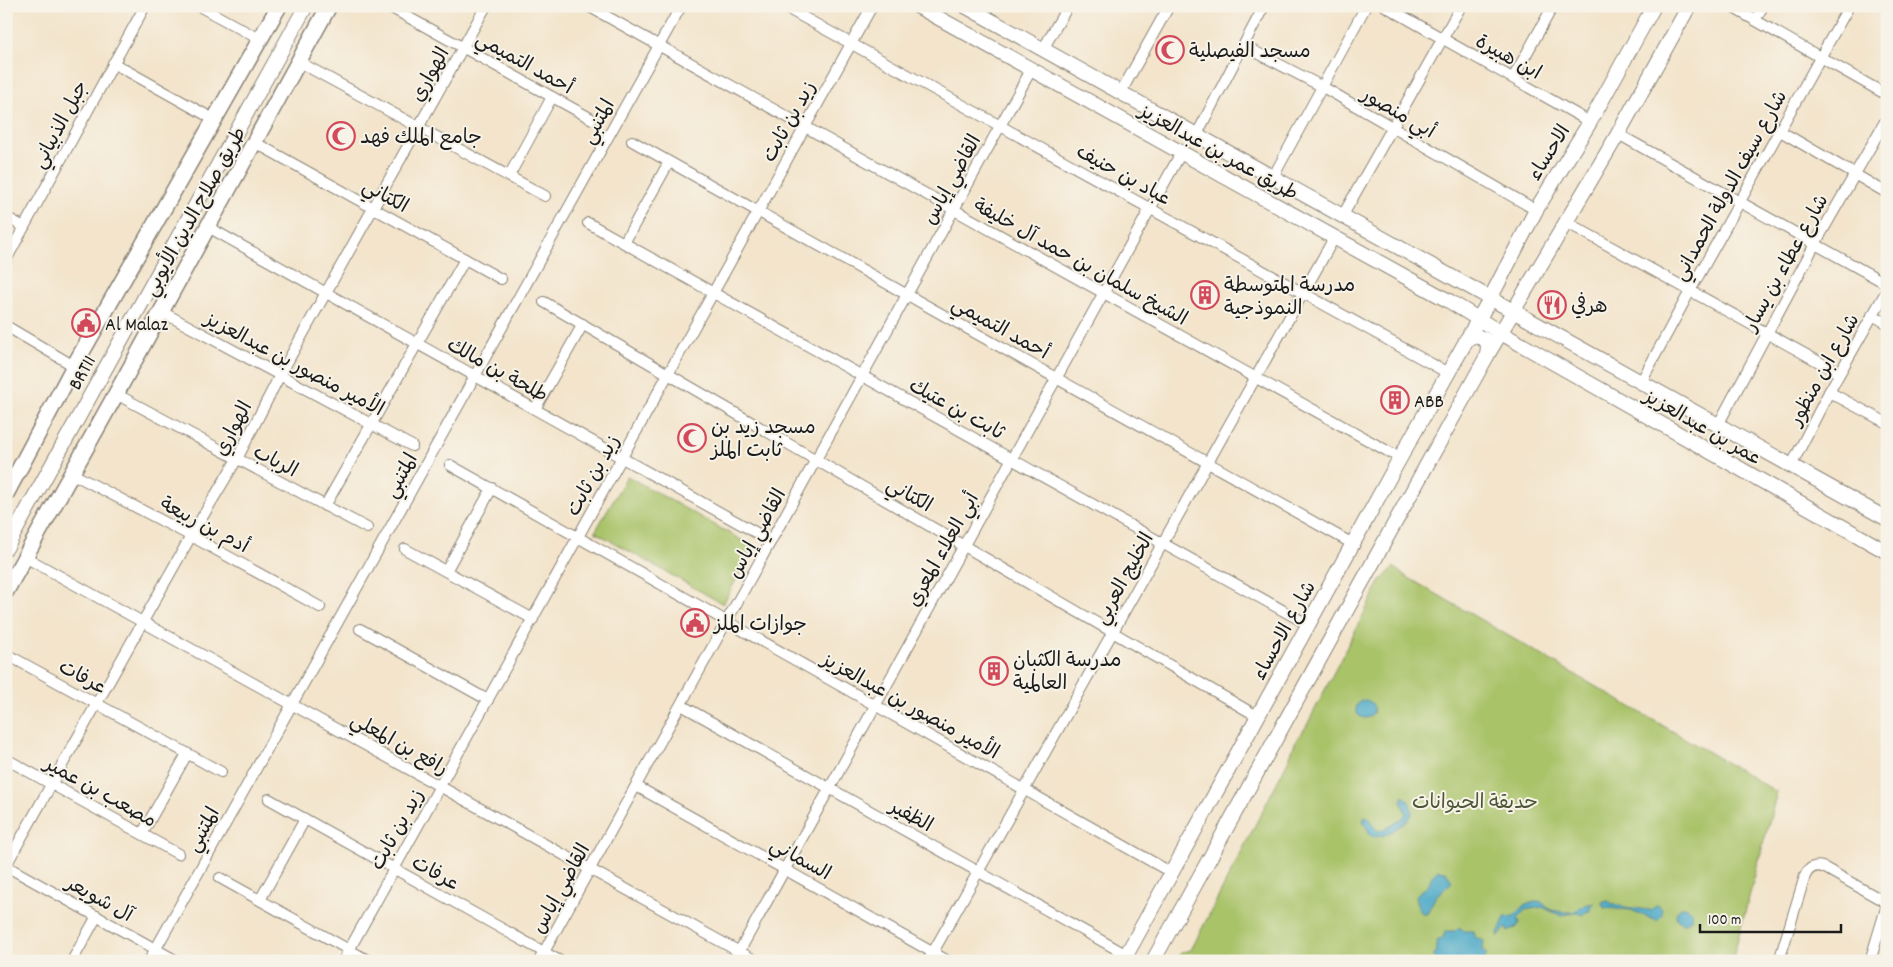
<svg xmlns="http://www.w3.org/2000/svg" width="1893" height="967" font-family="Dekko,'Playpen Sans Arabic',sans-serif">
<rect width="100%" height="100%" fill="#f7f3e8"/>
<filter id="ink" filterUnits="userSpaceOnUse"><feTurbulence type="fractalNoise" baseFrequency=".02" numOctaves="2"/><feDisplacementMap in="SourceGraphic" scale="10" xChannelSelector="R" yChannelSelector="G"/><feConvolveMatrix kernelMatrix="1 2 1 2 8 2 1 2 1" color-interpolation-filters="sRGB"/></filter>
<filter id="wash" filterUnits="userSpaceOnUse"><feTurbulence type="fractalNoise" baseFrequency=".0096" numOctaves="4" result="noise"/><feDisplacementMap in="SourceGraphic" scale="20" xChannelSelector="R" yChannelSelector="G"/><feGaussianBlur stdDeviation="1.12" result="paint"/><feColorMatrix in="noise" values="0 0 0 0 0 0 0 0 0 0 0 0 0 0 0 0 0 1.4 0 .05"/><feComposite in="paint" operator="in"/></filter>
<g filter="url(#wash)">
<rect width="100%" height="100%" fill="#f3e4cb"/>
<!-- green -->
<g fill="#a9c369" stroke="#627042">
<polygon points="627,476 754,547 723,604 595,532"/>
<polygon points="1394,567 1402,574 1777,792 1732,961 1177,961 1182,952 1191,950 1289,759 1296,740 1306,727 1381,580"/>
</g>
<!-- water -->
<g fill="#47a7c6" stroke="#326271">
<circle cx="1365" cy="709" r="9"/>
<path d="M1403,796C1410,800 1412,807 1412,815C1407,822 1380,843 1371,835C1368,832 1366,825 1363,821L1365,817L1369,818L1374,827L1378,831C1387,828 1400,822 1406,814L1401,800Z"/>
<path d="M1438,870L1446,871L1452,882L1436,896L1427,913H1422L1419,910L1416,896C1424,884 1427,894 1431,877Z"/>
<polygon points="1540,901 1551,910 1563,912 1573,912 1585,905 1594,903 1590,908 1591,911 1585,912 1583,915 1577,913 1560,915 1542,907 1525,910 1518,918 1520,923 1516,928 1508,932 1506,928 1503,930 1499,937 1498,933 1505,917 1514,916 1526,904"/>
<path d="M1603,901H1608C1615,907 1640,909 1651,910L1657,905L1662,909V916L1657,921L1631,910L1604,908L1602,904Z"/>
<circle cx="1684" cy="915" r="8"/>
<polygon points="1459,927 1464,931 1474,931 1475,937 1484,941 1483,951 1487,954 1483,961 1438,961 1433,956 1437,951 1436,941 1442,939 1446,931 1455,931"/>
</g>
</g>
<g filter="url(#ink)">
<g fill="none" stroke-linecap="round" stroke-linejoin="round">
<defs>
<g id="street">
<polyline points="199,6 261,40"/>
<polyline points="388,6 592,119"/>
<polyline points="588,6 1400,458"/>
<polyline points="783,6 1448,373"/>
<polyline points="1385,6 1590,122"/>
<polyline points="1730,6 1887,95"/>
<polyline points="1755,20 1763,6"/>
<polyline points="1244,46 1321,86 1536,210"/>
<polyline points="1043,49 1068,6"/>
<polyline points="299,62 545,196"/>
<polyline points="113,63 215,120"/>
<polyline points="1513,78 1553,6"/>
<polyline points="1121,92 1169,6"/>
<polyline points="1780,131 1887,193"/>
<polyline points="1197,134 1264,6"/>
<polyline points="1618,134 1887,284"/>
<polyline points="632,141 1353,544"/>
<polyline points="254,142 501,279"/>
<polyline points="509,176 552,97"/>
<polyline points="1273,177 1366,6"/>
<polyline points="1343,215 1461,6"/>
<polyline points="6,217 24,227"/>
<polyline points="1566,222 1839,373"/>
<polyline points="588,223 1309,625"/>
<polyline points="208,227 771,541"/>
<polyline points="624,243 669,162"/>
<polyline points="6,260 145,6"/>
<polyline points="544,302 1257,716"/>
<polyline points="162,312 412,446"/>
<polyline points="1872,315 1887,323"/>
<polyline points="6,326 74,366"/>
<polyline points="1641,382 1690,291 1849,6"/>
<polyline points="1829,392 1887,423"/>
<polyline points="116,394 367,528"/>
<polyline points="535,409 583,324"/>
<polyline points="1718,425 1815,244 1887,118"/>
<polyline points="450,465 1172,873"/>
<polyline points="1791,466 1829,392 1887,290"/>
<polyline points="71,473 191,536 320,607"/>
<polyline points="325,506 465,259"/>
<polyline points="405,549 533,619"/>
<polyline points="25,557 756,961"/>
<polyline points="446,571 492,488"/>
<polyline points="360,629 488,700"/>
<polyline points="6,654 221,772"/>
<polyline points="681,705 1127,955"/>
<polyline points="6,759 178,854"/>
<polyline points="636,786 948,961"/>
<polyline points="269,799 560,961"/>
<polyline points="142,834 187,754"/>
<polyline points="6,865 191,536 237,459 280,375 486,6"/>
<polyline points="6,866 177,961"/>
<polyline points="220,878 369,961"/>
<polyline points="260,900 305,819"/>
<polyline points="72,961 97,916"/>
<polyline points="149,961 681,6"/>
<polyline points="343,961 872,6"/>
<polyline points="539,961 1031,70"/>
<polyline points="734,961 1181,153"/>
<polyline points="928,961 1334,238"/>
<path d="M1779,961L1805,876C1809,867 1816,864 1825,868L1887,903"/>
<polyline points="1870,961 1887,905"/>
</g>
<g id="secondary">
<polyline points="917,6 1449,301 1501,333 1887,552"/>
<polyline points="965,6 1887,519"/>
<polyline points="1466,340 1474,335 1486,340 1488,346 1487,356"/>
<polyline points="6,548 306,6"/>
<polyline points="1123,961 1400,458 1491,297 1536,210 1590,122 1654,6"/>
<polyline points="1153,961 1488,354 1618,134 1689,6"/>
</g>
<g id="primary">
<polyline points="6,494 74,366 279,6"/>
<polyline points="6,591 116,394 329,6"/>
</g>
</defs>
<!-- street casing -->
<use href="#street" stroke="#888074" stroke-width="12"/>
<!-- secondary casing -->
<use href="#secondary" stroke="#888074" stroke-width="16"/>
<!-- primary casing -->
<use href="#primary" stroke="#888074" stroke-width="18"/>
<!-- street -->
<use href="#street" stroke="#fff" stroke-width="10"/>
<!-- secondary -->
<use href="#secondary" stroke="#fff" stroke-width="14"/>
<!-- primary -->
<use href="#primary" stroke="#fff" stroke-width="15"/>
</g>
</g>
<!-- icons -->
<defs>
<symbol id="mosque-ring" viewBox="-11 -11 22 22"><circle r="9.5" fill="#f7f3e8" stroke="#d1495b" stroke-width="1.5"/><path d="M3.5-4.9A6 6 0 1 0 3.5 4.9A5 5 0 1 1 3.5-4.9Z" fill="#d1495b"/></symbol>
<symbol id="building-ring" viewBox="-11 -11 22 22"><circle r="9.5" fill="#f7f3e8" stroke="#d1495b" stroke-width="1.5"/><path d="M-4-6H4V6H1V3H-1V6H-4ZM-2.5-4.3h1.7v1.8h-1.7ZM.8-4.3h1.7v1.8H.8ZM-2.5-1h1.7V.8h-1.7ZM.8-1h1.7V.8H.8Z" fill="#d1495b"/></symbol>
<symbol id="restaurant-ring" viewBox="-11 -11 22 22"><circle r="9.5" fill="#f7f3e8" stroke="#d1495b" stroke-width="1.5"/><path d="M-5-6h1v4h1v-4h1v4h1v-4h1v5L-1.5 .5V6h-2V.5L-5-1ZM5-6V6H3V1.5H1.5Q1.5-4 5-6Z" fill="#d1495b"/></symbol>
<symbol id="civic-ring" viewBox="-11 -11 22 22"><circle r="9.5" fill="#f7f3e8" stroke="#d1495b" stroke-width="1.5"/><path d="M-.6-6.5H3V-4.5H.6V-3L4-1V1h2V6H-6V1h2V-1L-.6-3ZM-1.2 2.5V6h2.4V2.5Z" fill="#d1495b"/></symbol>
</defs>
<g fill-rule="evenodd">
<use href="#mosque-ring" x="1154" y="34" width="32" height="32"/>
<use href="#mosque-ring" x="325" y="120" width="32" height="32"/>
<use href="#building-ring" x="1189" y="279" width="32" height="32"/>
<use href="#restaurant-ring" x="1536" y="289" width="32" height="32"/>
<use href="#civic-ring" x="70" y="307" width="32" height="32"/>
<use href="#building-ring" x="1379" y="384" width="32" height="32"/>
<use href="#mosque-ring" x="676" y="422" width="32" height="32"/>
<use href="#civic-ring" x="679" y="607" width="32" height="32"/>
<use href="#building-ring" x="978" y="655" width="32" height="32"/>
</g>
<g text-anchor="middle" stroke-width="4" stroke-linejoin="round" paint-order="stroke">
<!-- poi labels -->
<g font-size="20" fill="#1c1c1c" stroke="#f7f3e8" text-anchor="start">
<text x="1189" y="57">مسجد الفيصلية</text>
<text x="360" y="143">جامع الملك فهد</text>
<text x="1224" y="291">مدرسة المتوسطة<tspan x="1224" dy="23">النموذجية</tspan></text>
<text x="1571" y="312">هرفي</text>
<text x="105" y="330">Al Malaz</text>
<text x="1414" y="407">ABB</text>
<text x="711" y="433">مسجد زيد بن<tspan x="711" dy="23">ثابت الملز</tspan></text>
<text x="714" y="630">جوازات الملز</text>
<text x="1013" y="666">مدرسة الكثبان<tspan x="1013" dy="23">العالمية</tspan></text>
</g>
<!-- street labels -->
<g font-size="20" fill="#1c1c1c" stroke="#f7f3e8">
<text transform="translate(1509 56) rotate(29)" y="7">ابن هبيرة</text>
<text transform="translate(525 62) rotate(29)" y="7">أحمد التميمي</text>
<text transform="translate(429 74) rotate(-61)" y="7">الهواري</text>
<text transform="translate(1399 112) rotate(30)" y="7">أبي منصور</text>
<text transform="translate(597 121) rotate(-61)" y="7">المتنبي</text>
<text transform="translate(788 121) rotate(-61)" y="7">زيد بن ثابت</text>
<text transform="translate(59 124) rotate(-62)" y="7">جبل الذبياني</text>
<text transform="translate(1219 151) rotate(29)" y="7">طريق عمر بن عبدالعزيز</text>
<text transform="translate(1548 152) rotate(-58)" y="7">الاحساء</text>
<text transform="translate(1124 174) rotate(29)" y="7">عباد بن حنيف</text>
<text transform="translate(951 179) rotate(-61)" y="7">القاضي إياس</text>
<text transform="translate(1729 185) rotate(-61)" y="7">شارع سيف الدولة الحمداني</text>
<text transform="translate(386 195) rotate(29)" y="7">الكتاني</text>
<text transform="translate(194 211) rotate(-61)" y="7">طريق صلاح الدين الأيوبي</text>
<text transform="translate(1081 261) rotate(29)" y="7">الشيخ سلمان بن حمد آل خليفة</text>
<text transform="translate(1785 262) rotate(-61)" y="7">شارع عطاء بن يسار</text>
<text transform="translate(1001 327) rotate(29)" y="7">أحمد التميمي</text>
<text transform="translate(295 363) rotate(28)" y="7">الأمير منصور بن عبدالعزيز</text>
<text transform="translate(498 369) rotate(29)" y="7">طلحة بن مالك</text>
<text transform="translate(1823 369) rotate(-61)" y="7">شارع ابن منظور</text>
<text transform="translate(81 372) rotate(-61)" y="7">BRT11</text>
<text transform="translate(957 408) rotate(29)" y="7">ثابت بن عتيك</text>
<text transform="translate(1703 426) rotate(30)" y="7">عمر بن عبدالعزيز</text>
<text transform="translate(232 428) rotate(-62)" y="7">الهواري</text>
<text transform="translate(276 460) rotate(28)" y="7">الرباب</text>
<text transform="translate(400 475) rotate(-61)" y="7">المتنبي</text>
<text transform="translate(592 475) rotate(-61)" y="7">زيد بن ثابت</text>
<text transform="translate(910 494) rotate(30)" y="7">الكتاني</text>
<text transform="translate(205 524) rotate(28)" y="7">أدم بن ربيعة</text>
<text transform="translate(756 533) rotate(-61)" y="7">القاضي إياس</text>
<text transform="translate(942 549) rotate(-61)" y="7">أبي العلاء المعري</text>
<text transform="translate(1123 578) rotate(-61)" y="7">الخليج العربي</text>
<text transform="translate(1283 630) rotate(-61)" y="7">شارع الاحساء</text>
<text transform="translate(83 676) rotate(28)" y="7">عرفات</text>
<text transform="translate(911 705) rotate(29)" y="7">الأمير منصور بن عبدالعزيز</text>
<text transform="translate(400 743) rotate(29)" y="7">رافع بن المعلي</text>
<text transform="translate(101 791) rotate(29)" y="7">مصعب بن عمير</text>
<text transform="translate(912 815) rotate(29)" y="7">الظفير</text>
<text transform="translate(202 829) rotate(-61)" y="7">المتنبي</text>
<text transform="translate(396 829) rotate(-61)" y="7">زيد بن ثابت</text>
<text transform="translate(801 858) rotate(29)" y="7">السماني</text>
<text transform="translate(436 872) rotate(29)" y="7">عرفات</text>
<text transform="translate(560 888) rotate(-61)" y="7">القاضي إياس</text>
<text transform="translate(100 898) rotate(29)" y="7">آل شويعر</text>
</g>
<!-- park labels -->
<g font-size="20" fill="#4d5637" stroke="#f7f3e8">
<text x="1475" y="808">حديقة الحيوانات</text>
</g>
</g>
<!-- margin -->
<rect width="1893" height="967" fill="none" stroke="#f7f3e8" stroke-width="25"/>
<!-- scale -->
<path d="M1700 924v8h141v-8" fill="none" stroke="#1c1c1c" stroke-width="2.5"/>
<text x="1708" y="924" font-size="15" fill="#1c1c1c" stroke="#f7f3e8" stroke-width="4" paint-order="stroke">100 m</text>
</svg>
